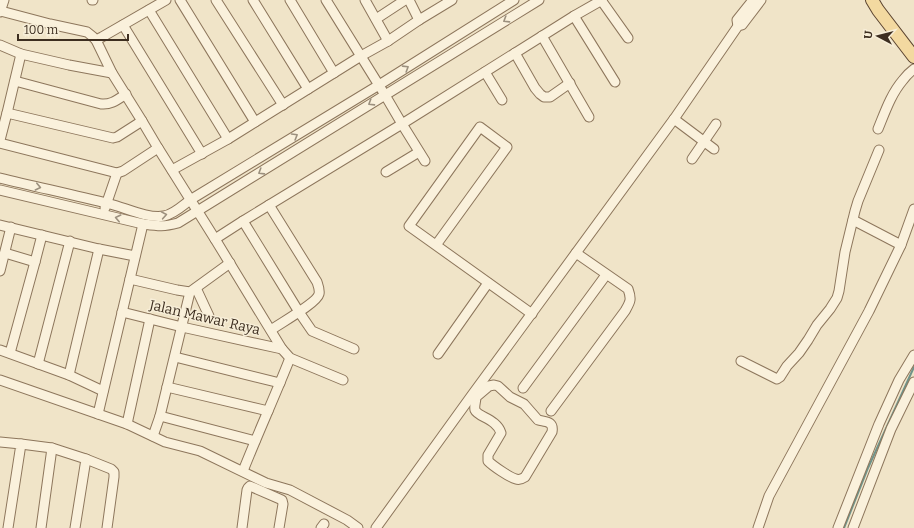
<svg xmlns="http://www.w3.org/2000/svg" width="914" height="528" font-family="Bitter,serif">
<rect width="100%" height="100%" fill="#f0e4c8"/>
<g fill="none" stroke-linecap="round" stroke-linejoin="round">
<!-- stream -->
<polyline stroke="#6f938a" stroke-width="2" points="844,528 868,468 914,367"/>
<defs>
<g id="minor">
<polyline points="92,0 93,0"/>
<polyline points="180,0 255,122"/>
<polyline points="216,0 283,105"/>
<polyline points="253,0 308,89"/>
<polyline points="290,0 334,73"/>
<polyline points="326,0 385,95 402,124 425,161"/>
<polyline points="365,0 388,41"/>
<polyline points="409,0 419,20"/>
<polyline points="601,0 628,38"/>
<polyline points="149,10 228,139"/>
<polyline points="1,11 50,24 87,32 92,36 96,40 112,73 142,121 158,148 215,239 282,349 290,358 343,380"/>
<polyline points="0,12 4,0"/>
<polyline points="574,16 615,82"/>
<polyline points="376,19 405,0"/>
<polyline points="123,25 202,154"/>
<polyline points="738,26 737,20 753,0"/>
<polyline points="542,36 589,117"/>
<polyline points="96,40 102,37 166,0"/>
<polyline points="0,45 21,54 69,65 112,73"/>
<polyline points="515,53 535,88 540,94 544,97 550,97 570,83"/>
<polyline points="485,72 502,100"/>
<path d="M15,81L101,104C111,105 117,100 126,94"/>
<polyline points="7,113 113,138 117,137 142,121"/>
<polyline points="674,119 714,149"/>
<path d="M878,129C885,112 891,94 903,80C906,76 910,72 914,69"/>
<polyline points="0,140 7,113 21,54"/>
<polyline points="0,143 117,173 123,171 158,148"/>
<polyline points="692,159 716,124"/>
<polyline points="172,170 228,139 361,56 388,41 419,20 452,0"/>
<polyline points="386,172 419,152"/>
<path d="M0,178C37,187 74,195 110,204C126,208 148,219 164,216C174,214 182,206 190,200L379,85L514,0"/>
<path d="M0,190L143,224C158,226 163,227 178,223L539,0"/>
<path d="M269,205L317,282C318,285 320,290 319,294C317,303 279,324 271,330"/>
<polyline points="105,208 117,173"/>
<polyline points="853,220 901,245"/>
<polyline points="243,221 299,312 312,331 354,349"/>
<polyline points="0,225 99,249 135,256"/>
<polyline points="215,239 243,221 402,124 574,16 602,0"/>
<polyline points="436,245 507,147 480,127 409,226 532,314"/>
<polyline points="5,253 35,262"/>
<polyline points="0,271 11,227"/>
<polyline points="130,279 177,290 190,292 230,263"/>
<polyline points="196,288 209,316"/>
<polyline points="190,292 160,416 255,441"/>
<polyline points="122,312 182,327 282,349"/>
<polyline points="0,350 69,375 103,391"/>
<polyline points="10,353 35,262 42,235"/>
<polyline points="438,354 488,283"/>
<polyline points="175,357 280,383"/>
<polyline points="741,361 777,379 780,377 787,366 799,353 808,340 817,325 830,309 837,298 839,291 845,252 855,211 858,201 879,150"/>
<polyline points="38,364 70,241"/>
<polyline points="69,375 99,249"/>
<polyline points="0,380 127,424 165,442 200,451 266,483 290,490 347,520 358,528"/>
<path d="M494,385L498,386L510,397L524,404L538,420C546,422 554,421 552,432L525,477C522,479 519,480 516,479C509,477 493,466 488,461V455L501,433C497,419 478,417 475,410C474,406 476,401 476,397L489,386Z"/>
<polyline points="167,387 268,411"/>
<polyline points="523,388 606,275"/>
<path d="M551,411L625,311C630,302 632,300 628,289L576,253"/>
<polyline points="98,414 143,224"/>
<polyline points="127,424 150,319"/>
<polyline points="153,436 160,416"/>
<polyline points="0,442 21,444 8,528"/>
<polyline points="21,444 52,448 41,528"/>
<polyline points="52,448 86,459 75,528"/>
<polyline points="86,459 111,469 114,472 114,477 107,528"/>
<path d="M243,471C258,433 275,396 290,358"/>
<polyline points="242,528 247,490 248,488 250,486 282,500 283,504 279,528"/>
<polyline points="321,528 324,524"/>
<polyline points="376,528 472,395 674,119 738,26 742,25 761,0"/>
<polyline points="758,528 769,496 869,311 901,245 914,209"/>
<polyline points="838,528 879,424 899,380 914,355"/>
<polyline points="853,528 891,429 914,382"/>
</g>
<polyline id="major" points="872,0 878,10 914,57"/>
</defs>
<!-- minor casing -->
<use href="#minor" stroke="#8d765c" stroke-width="11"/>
<!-- major casing -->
<use href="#major" stroke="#5b4430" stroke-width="14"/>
<!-- minor -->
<use href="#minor" stroke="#faf1dc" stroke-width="9"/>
<!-- major -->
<use href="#major" stroke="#f3d9a0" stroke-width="12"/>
</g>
<!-- one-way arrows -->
<defs><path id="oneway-chevron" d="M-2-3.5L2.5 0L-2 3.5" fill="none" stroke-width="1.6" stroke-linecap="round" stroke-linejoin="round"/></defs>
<g stroke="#9c907e">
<use href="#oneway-chevron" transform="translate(506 20) rotate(148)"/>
<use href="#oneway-chevron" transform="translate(406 68) rotate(-32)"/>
<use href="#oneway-chevron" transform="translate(371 103) rotate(148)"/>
<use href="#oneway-chevron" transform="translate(295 136) rotate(-31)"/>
<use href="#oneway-chevron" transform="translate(261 172) rotate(148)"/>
<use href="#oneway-chevron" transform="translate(38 187) rotate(13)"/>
<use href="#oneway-chevron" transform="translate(164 215) rotate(-10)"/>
<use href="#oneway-chevron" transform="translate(118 218) rotate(-167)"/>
</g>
<g text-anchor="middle" stroke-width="3" stroke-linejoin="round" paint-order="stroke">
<!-- street labels -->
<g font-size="14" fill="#3d2e20" stroke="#f7eed8">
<text transform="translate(205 317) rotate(13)" y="5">Jalan Mawar Raya</text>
</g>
</g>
<!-- north arrow -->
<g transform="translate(878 36) rotate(277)" stroke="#f7eed8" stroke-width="3" paint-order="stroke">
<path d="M0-3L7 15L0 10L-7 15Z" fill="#3d2e20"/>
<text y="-6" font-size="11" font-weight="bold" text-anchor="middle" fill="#3d2e20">U</text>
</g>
<!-- scale -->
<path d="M18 34v6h110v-6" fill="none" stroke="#3d2e20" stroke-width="2"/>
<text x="24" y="34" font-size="12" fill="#3d2e20" stroke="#f7eed8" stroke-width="3" paint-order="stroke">100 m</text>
</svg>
